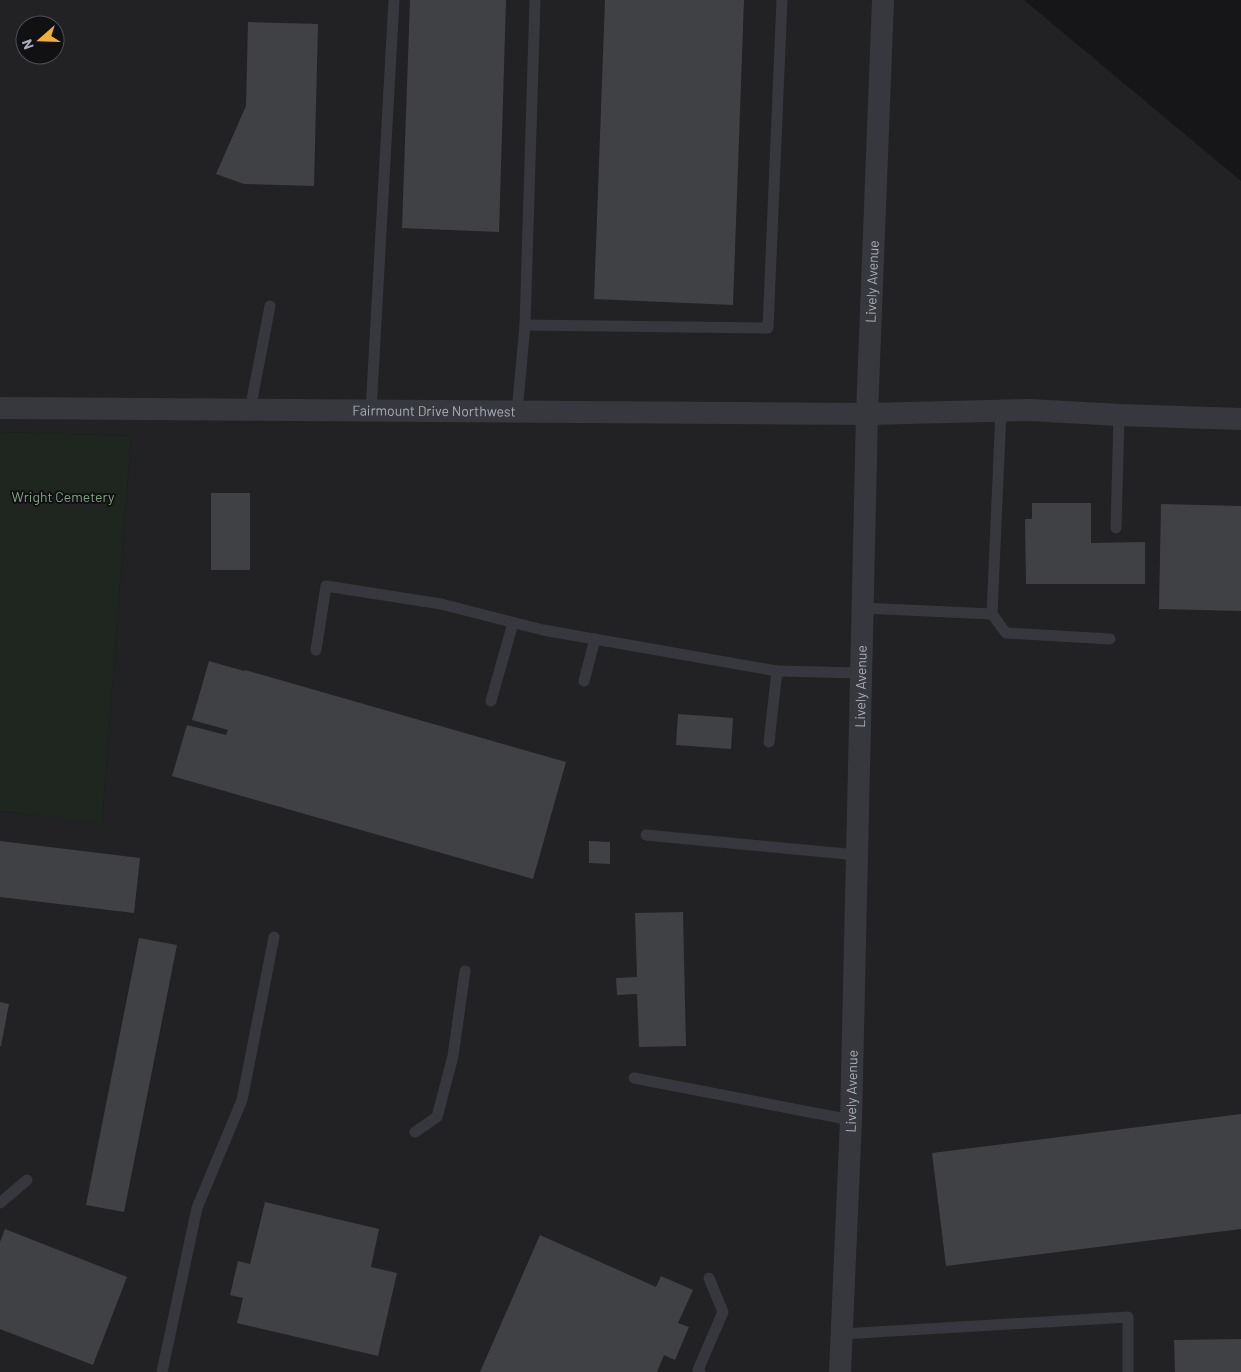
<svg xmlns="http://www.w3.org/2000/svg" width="1241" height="1372" font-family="Barlow,sans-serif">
<rect width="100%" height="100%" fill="#161618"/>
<!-- built -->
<path fill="#222225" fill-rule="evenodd" d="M0,0H1024L1241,181V1372H0V811L102,822L131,436L0,432ZM25,25H55V55H25Z"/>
<!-- green -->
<polygon fill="#1e261f" points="0,432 131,436 102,823 0,811"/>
<!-- building -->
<g fill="#404145">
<polygon points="410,0 506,0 499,232 402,228"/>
<polygon points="605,0 744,0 733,305 594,299"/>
<polygon points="248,22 318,24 314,186 244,184 216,174 246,106"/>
<rect x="211" y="493" width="39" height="77"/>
<polygon points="1032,503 1091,503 1091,543 1145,542 1145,584 1026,584 1025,519 1032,519"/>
<polygon points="1161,504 1241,506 1241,611 1159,609"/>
<polygon points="209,661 244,671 245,670 566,762 533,879 172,776 187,725 226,735 228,730 192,720"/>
<polygon points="678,714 733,718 731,749 676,745"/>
<polygon points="0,841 140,858 134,913 0,897"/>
<polygon points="589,841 610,842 610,864 589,863"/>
<polygon points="683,912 686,1046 639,1047 637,994 617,995 616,978 637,977 635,913"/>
<polygon points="139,938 177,945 124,1212 86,1205"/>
<polygon points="0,1002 9,1004 1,1046 0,1046"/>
<polygon points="1241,1114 1241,1229 946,1266 932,1153"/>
<polygon points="265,1202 379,1229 371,1267 397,1273 378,1356 237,1323 243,1298 230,1295 238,1261 250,1264"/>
<polygon points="5,1229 127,1277 93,1365 0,1329 0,1242"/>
<polygon points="540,1235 656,1287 661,1276 693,1290 678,1323 689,1327 675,1360 664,1355 657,1372 480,1372"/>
<polygon points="1241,1339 1241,1372 1175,1372 1174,1340"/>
</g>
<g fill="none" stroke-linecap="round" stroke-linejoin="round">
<!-- service -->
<g stroke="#37383d" stroke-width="11">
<polyline points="525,325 768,328 782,0"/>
<polyline points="250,410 270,306"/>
<polyline points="371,411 394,0"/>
<polyline points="517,412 525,325 535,0"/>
<polyline points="1116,528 1119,415"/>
<polyline points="862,608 992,614 1001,411"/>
<polyline points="992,614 1006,633 1110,639"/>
<polyline points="316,650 326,586 441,604 543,630 777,671 861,673"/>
<polyline points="584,681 595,639"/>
<polyline points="491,701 513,623"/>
<polyline points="769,742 777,671"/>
<polyline points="646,835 857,855"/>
<polyline points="634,1078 851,1120"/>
<polyline points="415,1132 437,1117 453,1056 465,971"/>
<polyline points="0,1203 27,1180"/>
<polyline points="842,1334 1128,1317 1128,1372"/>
<polyline points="162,1372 197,1208 242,1100 274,937"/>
<polyline points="700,1372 698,1370 723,1312 709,1278"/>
</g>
<!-- minor -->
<g stroke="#37383d" stroke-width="22">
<path id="s1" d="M0,408L867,414L1030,410L1119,415L1241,419"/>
<path id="s2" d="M840,1372L851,1120L867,414L883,0"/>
</g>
</g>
<g text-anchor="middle" stroke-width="4" stroke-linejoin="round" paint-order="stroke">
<!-- street labels -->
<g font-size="14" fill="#a8adb8" stroke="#111113">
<text dy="5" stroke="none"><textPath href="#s2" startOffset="1091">Lively Avenue</textPath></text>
<text dy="5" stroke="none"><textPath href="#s1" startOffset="434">Fairmount Drive Northwest</textPath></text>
<text dy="5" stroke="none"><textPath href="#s2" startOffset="686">Lively Avenue</textPath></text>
<text dy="5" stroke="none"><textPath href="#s2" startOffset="281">Lively Avenue</textPath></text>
</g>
<!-- park labels -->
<g font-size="14" fill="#7fa381" stroke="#111113">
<text x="63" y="502">Wright Cemetery</text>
</g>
</g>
<!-- north arrow -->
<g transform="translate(40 40) rotate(250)"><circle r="24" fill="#111113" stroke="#4d4f55"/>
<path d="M0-4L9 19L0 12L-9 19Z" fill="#f2b134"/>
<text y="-8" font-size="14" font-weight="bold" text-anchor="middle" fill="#a8adb8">N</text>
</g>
</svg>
